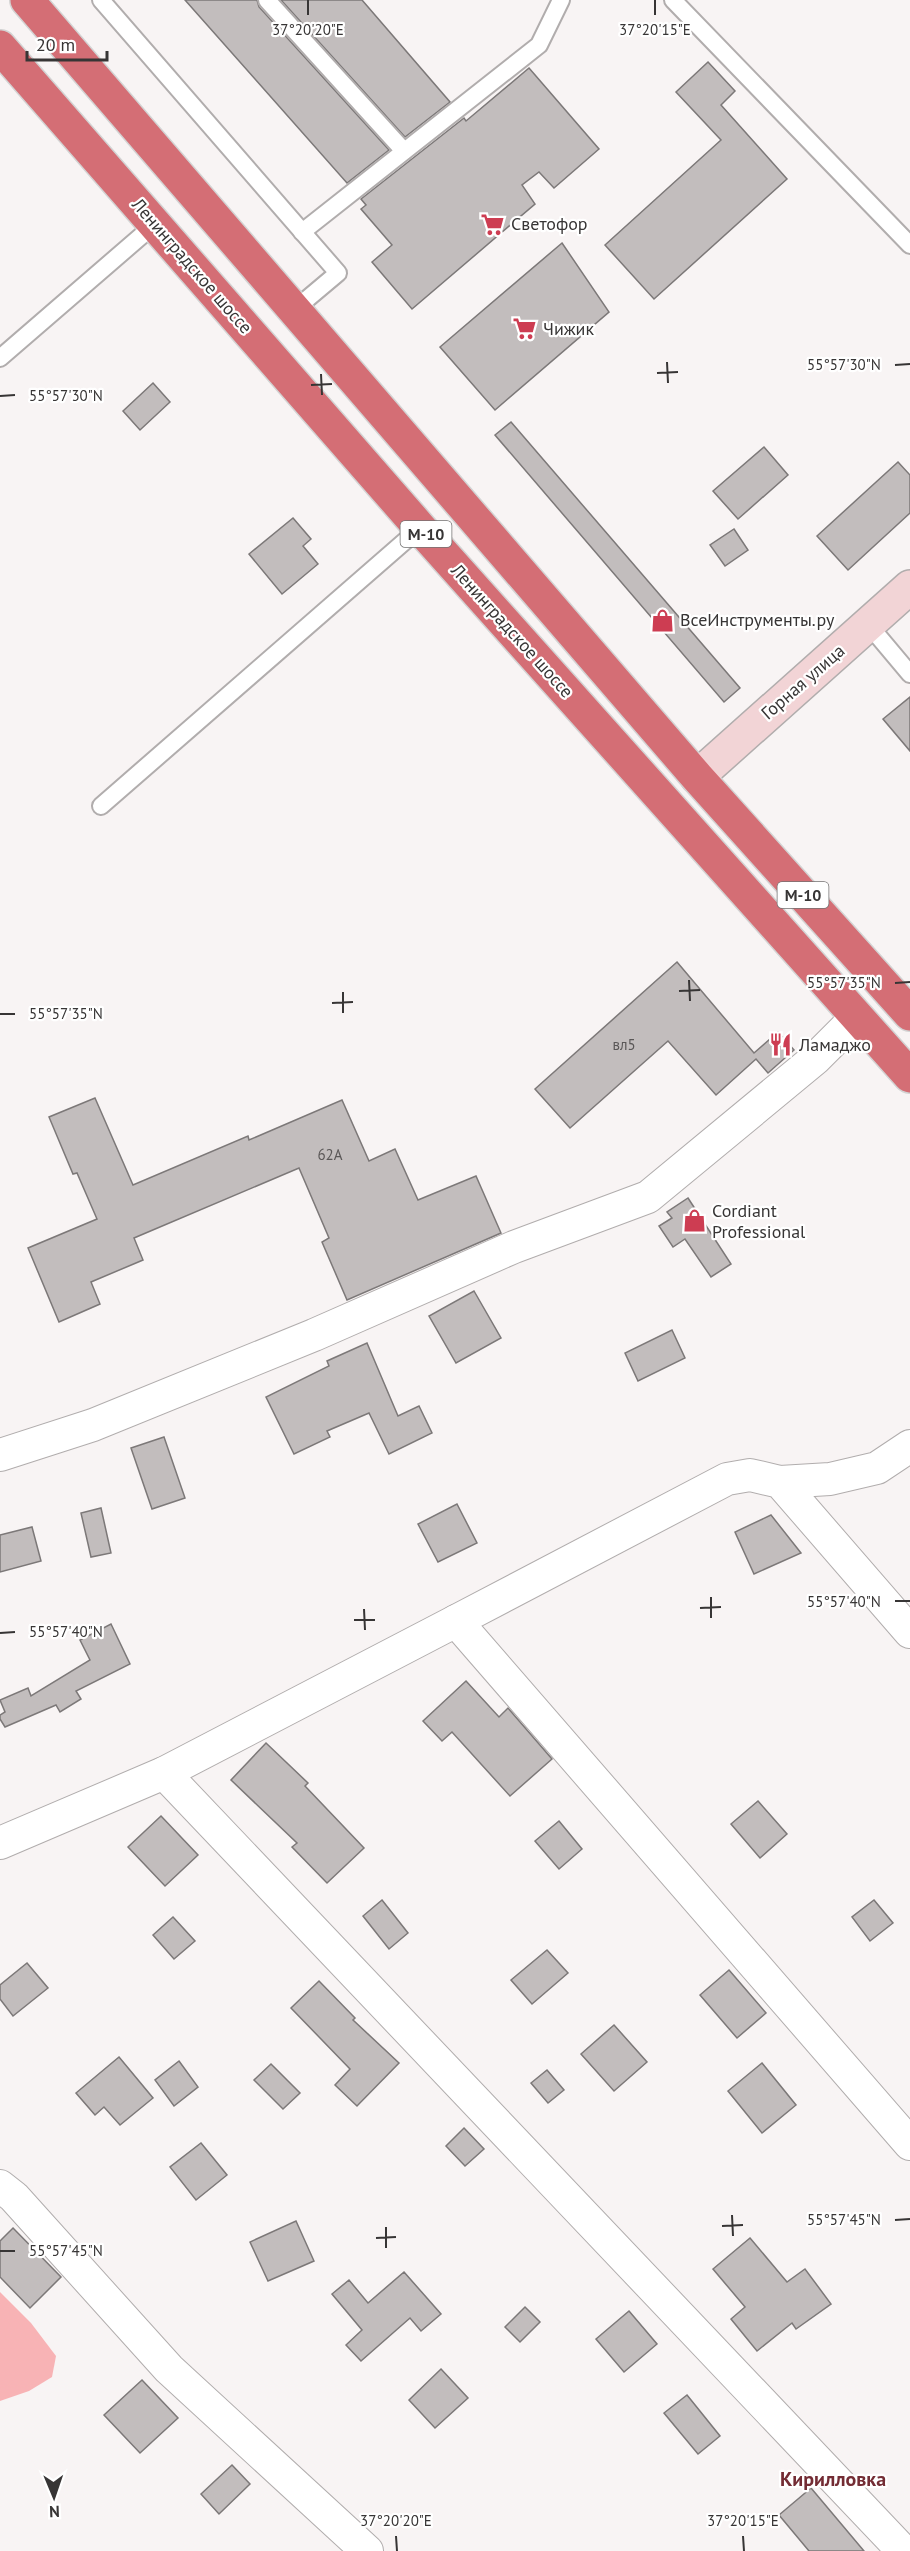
<svg xmlns="http://www.w3.org/2000/svg" width="910" height="2551" font-family="'PT Sans',sans-serif">
<rect width="100%" height="100%" fill="#f8f4f4"/>
<!-- green -->
<polygon fill="#f8b3b5" points="0,2292 31,2323 56,2356 52,2377 29,2391 0,2401"/>
<!-- building -->
<g fill="#c2bdbd" stroke="#7c7878" stroke-width="1.5">
<polygon points="185,0 257,0 259,7 389,150 347,183"/>
<polygon points="281,0 362,0 450,102 405,137"/>
<polygon points="708,62 735,91 721,105 787,179 654,299 605,245 721,140 676,92"/>
<polygon points="529,68 599,149 554,188 539,172 522,185 535,204 412,309 372,262 392,245 361,209 366,205 361,199 464,118 466,121"/>
<polygon points="562,243 609,312 495,410 440,347"/>
<polygon points="153,383 170,402 140,430 123,411"/>
<polygon points="511,422 740,688 724,702 495,435"/>
<polygon points="764,447 788,475 738,519 713,491"/>
<polygon points="898,462 910,475 910,513 848,570 817,536"/>
<polygon points="293,518 311,539 303,546 318,564 282,594 249,554"/>
<polygon points="734,529 748,550 725,566 710,545"/>
<polygon points="910,697 910,751 883,719"/>
<polygon points="677,962 754,1053 778,1032 794,1050 768,1073 756,1059 716,1095 668,1041 570,1128 535,1089"/>
<polygon points="95,1098 133,1185 248,1136 249,1140 342,1100 369,1161 395,1149 418,1200 476,1176 501,1233 347,1300 322,1242 329,1238 299,1168 134,1238 143,1260 91,1282 100,1304 59,1322 28,1248 97,1219 77,1173 73,1174 49,1117"/>
<polygon points="688,1198 731,1264 711,1277 685,1239 673,1247 659,1226 672,1218 667,1212"/>
<polygon points="474,1291 501,1338 456,1363 429,1316"/>
<polygon points="672,1330 685,1358 638,1381 625,1353"/>
<polygon points="367,1343 398,1416 419,1406 432,1433 389,1454 369,1413 327,1431 330,1437 294,1454 266,1397 329,1366 327,1361"/>
<polygon points="164,1437 185,1498 152,1509 131,1448"/>
<polygon points="457,1504 477,1543 438,1562 418,1524"/>
<polygon points="101,1508 111,1553 91,1557 81,1513"/>
<polygon points="771,1515 801,1553 754,1574 735,1532"/>
<polygon points="32,1527 41,1561 0,1572 0,1535"/>
<polygon points="111,1624 130,1664 76,1691 81,1699 60,1712 56,1705 5,1727 0,1719 0,1715 5,1712 0,1700 28,1688 31,1696 90,1660 80,1640"/>
<polygon points="466,1681 499,1717 508,1708 552,1759 510,1796 452,1732 442,1741 423,1721"/>
<polygon points="266,1743 308,1783 305,1786 364,1848 327,1883 292,1847 297,1843 231,1780"/>
<polygon points="758,1801 787,1834 760,1858 731,1824"/>
<polygon points="161,1816 198,1855 165,1886 128,1847"/>
<polygon points="559,1821 582,1849 559,1869 535,1841"/>
<polygon points="382,1900 408,1933 389,1949 363,1916"/>
<polygon points="874,1900 893,1923 870,1941 852,1917"/>
<polygon points="173,1917 195,1941 174,1959 153,1935"/>
<polygon points="547,1950 568,1973 532,2004 511,1980"/>
<polygon points="27,1963 48,1988 13,2016 0,1999 0,1985"/>
<polygon points="729,1970 766,2013 737,2038 700,1995"/>
<polygon points="319,1981 355,2018 353,2020 399,2063 357,2106 335,2085 350,2069 291,2008"/>
<polygon points="614,2025 647,2062 614,2091 581,2054"/>
<polygon points="119,2057 153,2098 120,2125 104,2107 95,2115 76,2093"/>
<polygon points="179,2061 198,2087 174,2106 155,2080"/>
<polygon points="762,2063 796,2105 762,2133 728,2091"/>
<polygon points="271,2064 300,2093 283,2109 254,2080"/>
<polygon points="547,2070 564,2090 548,2103 531,2083"/>
<polygon points="464,2128 484,2149 465,2166 446,2146"/>
<polygon points="201,2143 227,2175 196,2200 170,2167"/>
<polygon points="296,2221 314,2261 268,2281 250,2242"/>
<polygon points="13,2228 61,2277 30,2308 0,2277 0,2241"/>
<polygon points="750,2238 787,2282 805,2269 831,2304 796,2329 792,2323 757,2351 731,2319 745,2307 713,2269"/>
<polygon points="404,2272 441,2314 421,2331 410,2318 361,2361 346,2345 362,2330 332,2294 349,2280 368,2303"/>
<polygon points="525,2307 540,2322 520,2342 505,2327"/>
<polygon points="629,2311 657,2344 624,2372 596,2339"/>
<polygon points="441,2369 468,2398 435,2428 409,2400"/>
<polygon points="142,2380 178,2418 140,2453 104,2415"/>
<polygon points="687,2395 720,2436 698,2454 664,2413"/>
<polygon points="232,2465 250,2484 219,2514 201,2494"/>
<polygon points="811,2488 864,2551 809,2551 779,2515"/>
</g>
<g fill="none" stroke-linecap="round" stroke-linejoin="round">
<defs>
<g id="lane">
<polyline points="101,0 338,273 294,310"/>
<polyline points="267,0 404,151"/>
<polyline points="673,0 910,245"/>
<polyline points="302,232 539,45 561,0"/>
<polyline points="0,358 155,224"/>
<polyline points="868,624 910,674"/>
<polyline points="101,806 420,528"/>
</g>
<g id="street">
<polyline points="0,1455 93,1425 314,1335 514,1247 648,1197 815,1059 856,1018"/>
<polyline points="780,1482 830,1479 877,1468 910,1446"/>
<polyline points="910,1632 780,1482 750,1475 727,1479 456,1621 910,2144"/>
<polyline points="164,1773 903,2551"/>
<polyline points="0,1843 164,1773 456,1621"/>
<polyline points="0,2186 14,2197 169,2369 367,2551"/>
</g>
<polyline id="secondary" points="697,777 910,587"/>
<g id="highway">
<polyline points="27,0 697,777 910,1014"/>
<polyline points="0,47 420,528 910,1076"/>
</g>
</defs>
<!-- lane casing -->
<use href="#lane" stroke="#b1adad" stroke-width="20"/>
<!-- street casing -->
<use href="#street" stroke="#b1adad" stroke-width="34"/>
<!-- secondary casing -->
<use href="#secondary" stroke="#b1adad" stroke-width="36"/>
<!-- highway casing -->
<use href="#highway" stroke="#d3d3d3" stroke-width="36"/>
<!-- lane -->
<use href="#lane" stroke="#fff" stroke-width="16"/>
<!-- street -->
<use href="#street" stroke="#fff" stroke-width="32"/>
<!-- secondary -->
<use href="#secondary" stroke="#f2d4d6" stroke-width="33"/>
<!-- highway -->
<use href="#highway" stroke="#d46e75" stroke-width="33"/>
</g>
<!-- ticks -->
<path fill="none" stroke="#373535" stroke-width="2" d="M308,0V15M655,0V15M667,362L668,383M895,365L910,364M657,373L678,372M321,374L322,395M311,385L332,384M0,396L15,395M689,980L690,1001M895,983L910,982M679,991L700,990M343,992V1013M332,1003L353,1002M0,1014H15M711,1597V1618M895,1601H910M700,1608L721,1607M364,1609L365,1630M354,1620H375M0,1633L15,1632M732,2215L733,2236M895,2220L910,2219M722,2226L743,2225M386,2227V2248M376,2238L396,2237M0,2251H15M396,2536L397,2551M743,2536L744,2551"/>
<!-- icons -->
<defs>
<symbol id="supermarket-bare" viewBox="-9 -9 18 18"><path d="M-6-5.5h2.5l.6 2H6L4.5 2H-2.5L-4.4-4H-6ZM-1.5 3.2a1.3 1.3 0 1 0 .1 0ZM3 3.2a1.3 1.3 0 1 0 .1 0Z" fill="#cd3d52" stroke="#fff" stroke-width="2.5" paint-order="stroke"/></symbol>
<symbol id="shop-bare" viewBox="-9 -9 18 18"><path d="M-5-2.5h2.3a2.7 3.5 0 0 1 5.4 0H5L5.5 6h-11ZM-1.5-2.5h3a1.5 2.3 0 0 0-3 0Z" fill="#cd3d52" stroke="#fff" stroke-width="2.5" paint-order="stroke"/></symbol>
<symbol id="restaurant-bare" viewBox="-9 -9 18 18"><path d="M-5-6h1v4h1v-4h1v4h1v-4h1v5L-1.5 .5V6h-2V.5L-5-1ZM5-6V6H3V1.5H1.5Q1.5-4 5-6Z" fill="#cd3d52" stroke="#fff" stroke-width="2.5" paint-order="stroke"/></symbol>
</defs>
<g fill-rule="evenodd">
<use href="#supermarket-bare" x="476" y="208" width="33" height="33"/>
<use href="#supermarket-bare" x="508" y="312" width="33" height="33"/>
<use href="#shop-bare" x="646" y="604" width="33" height="33"/>
<use href="#restaurant-bare" x="764" y="1028" width="33" height="33"/>
<use href="#shop-bare" x="678" y="1204" width="33" height="33"/>
</g>
<g text-anchor="middle" stroke-width="4.5" stroke-linejoin="round" paint-order="stroke">
<!-- number labels -->
<g font-size="15" fill="#5a5757">
<text x="624" y="1050">вл5</text>
<text x="330" y="1160">62А</text>
</g>
<!-- shield labels -->
<g fill="#fff" stroke="#737272" stroke-width="1.5">
<rect x="400.5" y="521" width="51" height="26" rx="4.5"/>
<rect x="777.5" y="882" width="51" height="26" rx="4.5"/>
</g>
<g font-size="16" font-weight="bold" fill="#373535">
<text x="426" y="540">М-10</text>
<text x="803" y="901">М-10</text>
</g>
<!-- poi labels -->
<g font-size="18" fill="#373535" stroke="#fff" text-anchor="start">
<text x="511" y="230">Светофор</text>
<text x="543" y="335">Чижик</text>
<text x="680" y="626">ВсеИнструменты.ру</text>
<text x="799" y="1051">Ламаджо</text>
<text x="712" y="1217">Cordiant<tspan x="712" dy="21">Professional</tspan></text>
</g>
<!-- street labels -->
<g font-size="18" fill="#373535" stroke="#fff">
<text transform="translate(192 266) rotate(49)" y="6">Ленинградское шоссе</text>
<text transform="translate(512 631) rotate(48)" y="6">Ленинградское шоссе</text>
<text transform="translate(803 682) rotate(-41)" y="6">Горная улица</text>
</g>
<!-- neighbourhood labels -->
<g font-size="20" font-weight="bold" fill="#732c34" stroke="#fff">
<text x="833" y="2486">Кирилловка</text>
</g>
</g>
<g font-size="15" text-anchor="middle" fill="#373535" stroke="#fff" stroke-width="4.5" stroke-linejoin="round" paint-order="stroke">
<text x="308" y="35">37°20'20"E</text>
<text x="655" y="35">37°20'15"E</text>
<text x="844" y="370">55°57'30"N</text>
<text x="66" y="401">55°57'30"N</text>
<text x="844" y="988">55°57'35"N</text>
<text x="66" y="1019">55°57'35"N</text>
<text x="844" y="1607">55°57'40"N</text>
<text x="66" y="1637">55°57'40"N</text>
<text x="844" y="2225">55°57'45"N</text>
<text x="66" y="2256">55°57'45"N</text>
<text x="396" y="2526">37°20'20"E</text>
<text x="743" y="2526">37°20'15"E</text>
</g>
<!-- north arrow -->
<g transform="translate(54 2497) rotate(178)" stroke="#ffffff" stroke-width="4.5" paint-order="stroke">
<path d="M0-4.5L10 22L0 15L-10 22Z" fill="#373535"/>
<text y="-9" font-size="16" font-weight="bold" text-anchor="middle" fill="#373535">N</text>
</g>
<!-- scale -->
<path d="M27 51v9h80v-9" fill="none" stroke="#373535" stroke-width="3"/>
<text x="36" y="51" font-size="18" fill="#373535" stroke="#ffffff" stroke-width="4.5" paint-order="stroke">20 m</text>
</svg>
